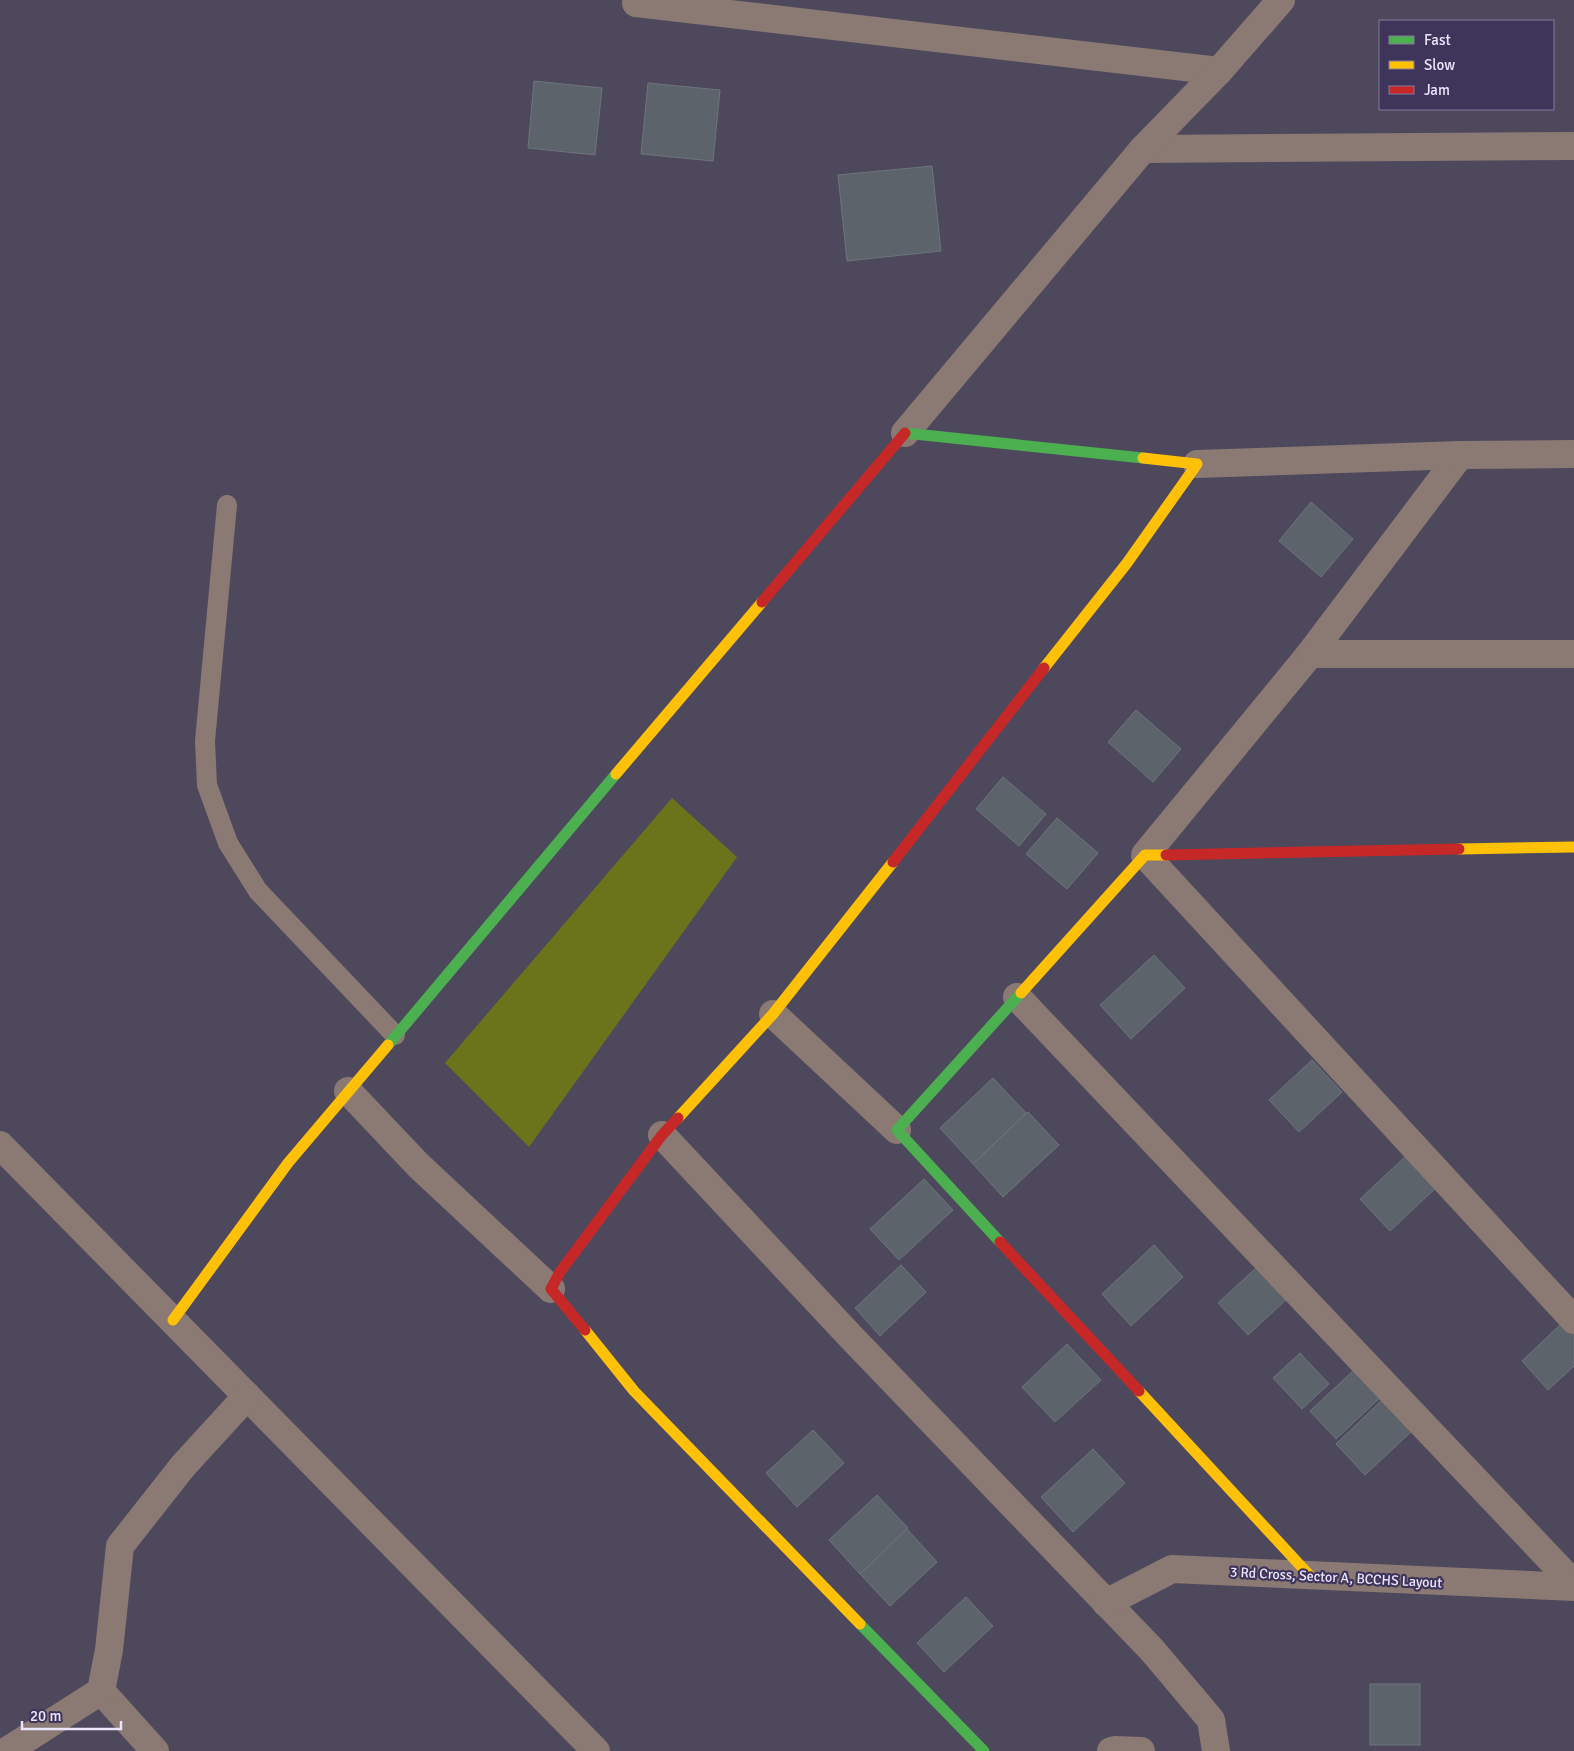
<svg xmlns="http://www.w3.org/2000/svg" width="1574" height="1751" font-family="Signika,sans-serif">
<rect width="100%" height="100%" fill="#4e485d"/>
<!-- green -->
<polygon fill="#6b741a" points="672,798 737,857 529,1147 445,1063"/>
<!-- building -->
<g fill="#5c636b" stroke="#6c757c">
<polygon points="534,81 602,88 595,155 528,148"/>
<polygon points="648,83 720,90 713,161 641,154"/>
<polygon points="932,166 941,251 847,261 838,175"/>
<polygon points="1311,502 1353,539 1321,577 1279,541"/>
<polygon points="1136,710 1181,749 1153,782 1108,742"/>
<polygon points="1003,777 1046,814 1019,846 976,809"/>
<polygon points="1057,818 1098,853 1067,889 1026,854"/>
<polygon points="1154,955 1185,988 1131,1039 1100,1005"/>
<polygon points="1312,1060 1342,1092 1299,1132 1269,1100"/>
<polygon points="993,1078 1026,1113 973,1164 940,1128"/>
<polygon points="1028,1112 1059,1145 1003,1197 973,1164"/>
<polygon points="1409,1153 1439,1185 1390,1231 1360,1199"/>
<polygon points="924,1179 953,1210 899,1260 870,1229"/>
<polygon points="1154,1245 1183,1277 1131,1326 1102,1294"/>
<polygon points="901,1265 926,1292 880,1336 855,1308"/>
<polygon points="1258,1266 1288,1298 1248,1335 1218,1303"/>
<polygon points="1564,1321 1574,1332 1574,1366 1548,1390 1522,1361"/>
<polygon points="1067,1344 1101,1380 1055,1422 1022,1387"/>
<polygon points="1300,1353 1329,1384 1302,1409 1273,1378"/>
<polygon points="1355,1369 1381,1397 1336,1439 1310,1411"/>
<polygon points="1384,1398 1413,1430 1365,1475 1336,1444"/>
<polygon points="813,1430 844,1463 797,1507 766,1473"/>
<polygon points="1093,1449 1125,1483 1073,1532 1041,1497"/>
<polygon points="877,1495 908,1528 860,1574 829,1540"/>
<polygon points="907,1529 937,1562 890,1606 860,1574"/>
<polygon points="966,1597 993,1626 944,1672 917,1643"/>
<rect x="1370" y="1684" width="50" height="61"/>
</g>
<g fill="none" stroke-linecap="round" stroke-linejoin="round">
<!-- lane -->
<polyline stroke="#8a7a73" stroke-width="20" points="227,505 205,741 207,785 228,843 258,891 395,1035"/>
<!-- street -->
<g stroke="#8a7a73" stroke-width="28">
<polyline points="636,3 1219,71"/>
<polyline points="1143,149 1574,146"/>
<polyline points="905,433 1143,149 1219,71 1281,0"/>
<polyline points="1460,455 1310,654 1145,855 1574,1320"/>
<polyline points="1197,464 1460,455 1574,454"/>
<polyline points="1310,654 1574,654"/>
<polyline points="1017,997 1574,1584"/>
<polyline points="773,1014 897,1130"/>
<polyline points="348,1091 418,1165 551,1289"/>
<polyline points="662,1135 851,1337 1152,1650 1211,1720 1216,1751"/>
<polyline points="0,1145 596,1751"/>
<polyline points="1106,1603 1172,1569 1574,1587"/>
<polyline points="101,1691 155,1751"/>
<polyline points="7,1751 101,1691 109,1650 120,1546 183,1466 247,1396"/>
<polyline points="1111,1751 1115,1750 1141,1751"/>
</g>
<!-- fast -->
<g stroke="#4caf50" stroke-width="11">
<polyline points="905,433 1143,458"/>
<polyline points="388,1045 616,774"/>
<polyline points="1000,1242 897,1130 1021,993"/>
<polyline points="860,1624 984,1751"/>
</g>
<!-- slow -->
<g stroke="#ffc107" stroke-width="11">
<polyline points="1044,668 1127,563 1197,464 1143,458"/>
<polyline points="616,774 762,602"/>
<polyline points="1459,849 1574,847"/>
<polyline points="1021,993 1145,855 1166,855"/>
<polyline points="678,1118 773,1014 893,862"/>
<polyline points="173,1320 288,1163 388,1045"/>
<polyline points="585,1330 634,1391 860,1624"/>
<polyline points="1139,1391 1310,1576"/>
</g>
<!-- jam -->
<g stroke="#c62828" stroke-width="11">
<polyline points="762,602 905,433"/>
<polyline points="1166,855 1459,849"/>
<polyline points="893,862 1044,668"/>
<polyline points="1000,1242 1139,1391"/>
<polyline points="585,1330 551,1289 560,1272 662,1135 678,1118"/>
</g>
</g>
<g text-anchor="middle" stroke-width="4.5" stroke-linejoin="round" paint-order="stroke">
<!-- street labels -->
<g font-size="14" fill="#ebe5fd" stroke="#3f345a">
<text transform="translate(1336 1577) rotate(3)" y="5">3 Rd Cross, Sector A, BCCHS Layout</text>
</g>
</g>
<!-- legend -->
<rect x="1379" y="20" width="175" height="90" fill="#3f345a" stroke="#847b9b"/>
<rect x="1389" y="36" width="25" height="8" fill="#4caf50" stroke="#847b9b"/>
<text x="1424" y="45" font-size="15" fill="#ebe5fd">Fast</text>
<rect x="1389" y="61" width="25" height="8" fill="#ffc107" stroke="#847b9b"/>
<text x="1424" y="70" font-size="15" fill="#ebe5fd">Slow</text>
<rect x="1389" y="86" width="25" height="8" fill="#c62828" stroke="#847b9b"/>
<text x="1424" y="95" font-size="15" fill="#ebe5fd">Jam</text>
<!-- scale -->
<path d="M22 1721v8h99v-8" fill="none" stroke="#ebe5fd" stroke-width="2.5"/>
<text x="30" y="1721" font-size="15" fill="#ebe5fd" stroke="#3f345a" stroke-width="4" paint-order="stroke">20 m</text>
</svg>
